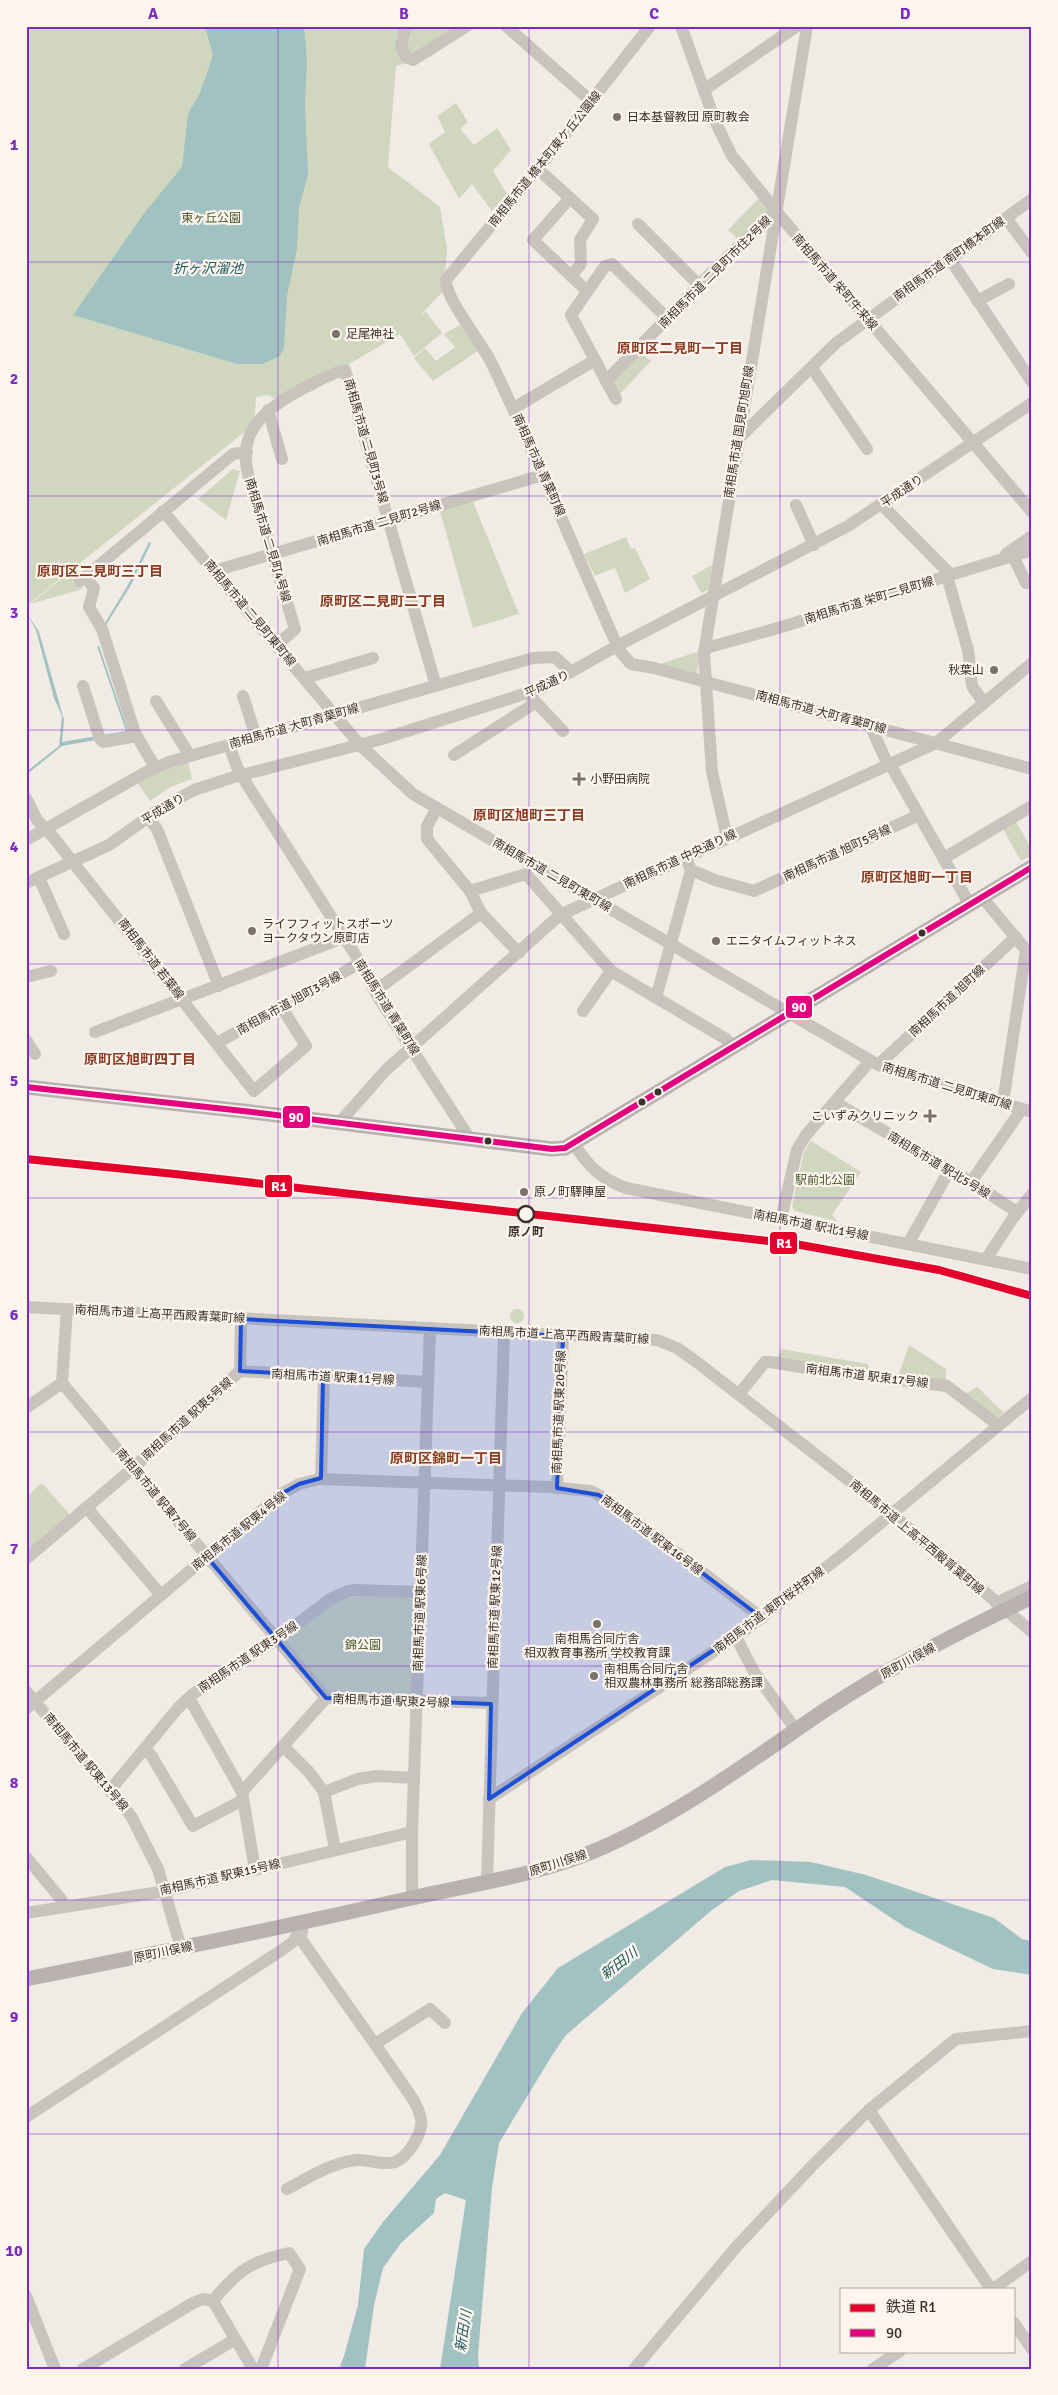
<svg xmlns="http://www.w3.org/2000/svg" width="1058" height="2395" font-family="Signika,'Noto Sans JP',sans-serif">
<rect width="100%" height="100%" fill="#f0ebe5"/>
<!-- green -->
<g fill="#d1d6bf">
<polygon points="26,26 474,26 430,57 396,66 388,167 440,207 447,248 444,290 420,316 426,312 442,333 414,356 400,334 346,366 277,399 267,395 256,397 255,413 252,426 26,606"/>
<polygon points="456,103 468,122 460,129 474,145 497,128 511,150 493,171 507,194 492,211 472,184 459,199 429,144 445,132 437,116"/>
<polygon points="759,198 769,209 741,242 728,230"/>
<polygon points="464,323 481,349 433,381 414,358 425,348 436,361 455,347 444,334"/>
<polygon points="640,352 651,361 618,396 610,382"/>
<polygon points="233,469 240,471 226,520 198,499"/>
<polygon points="473,502 519,614 473,628 439,508"/>
<polygon points="626,537 631,549 635,548 650,579 625,593 615,568 595,576 584,554"/>
<polygon points="712,565 708,590 701,593 692,576"/>
<polygon points="69,573 83,589 30,604"/>
<polygon points="700,651 697,674 660,664"/>
<polygon points="188,762 192,779 170,787 150,801 137,782 163,769"/>
<polygon points="1015,820 1032,850 1032,855 1021,861 1002,827"/>
<polygon points="811,1141 861,1172 832,1215 839,1222 795,1211 792,1206 804,1152"/>
<circle cx="517" cy="1316" r="7"/>
<polygon points="909,1345 946,1369 946,1384 898,1377"/>
<polygon points="781,1349 868,1364 871,1374 776,1361"/>
<polygon points="977,1387 1004,1413 996,1420 963,1395"/>
<polygon points="42,1483 71,1516 26,1554 26,1497"/>
<polygon points="366,1595 413,1597 416,1600 412,1696 326,1693 284,1641 335,1600"/>
</g>
<!-- water -->
<g fill="#a1c2c1">
<polygon points="205,26 304,26 307,60 305,104 308,174 299,208 297,249 287,296 284,348 280,356 263,364 237,364 73,315 145,212 182,167 188,114 200,93 213,55"/>
<polygon points="149,542 151,543 131,585 106,625 105,623 128,585"/>
<polygon points="26,612 39,632 64,720 62,742 126,731 97,646 99,646 129,734 62,746 26,775 26,772 59,746 62,716 54,698 36,630"/>
<polygon points="751,1860 811,1862 866,1875 994,1918 1022,1939 1032,1941 1032,1975 993,1969 905,1927 845,1887 772,1880 739,1891 712,1910 566,2035 551,2057 499,2143 492,2188 478,2355 479,2369 440,2369 466,2200 445,2193 436,2199 434,2213 401,2243 383,2268 374,2305 365,2369 339,2369 344,2356 358,2305 364,2249 383,2222 440,2155 522,2013 558,1968 725,1867"/>
</g>
<g fill="none" stroke-linecap="round" stroke-linejoin="round">
<!-- minor -->
<g stroke="#c9c3be" stroke-width="12">
<polyline points="406,26 401,47 406,57 413,60 467,26"/>
<polyline points="506,26 591,101"/>
<path d="M650,26L541,165L446,280C445,298 481,342 491,362C537,457 576,554 619,650L631,664L654,668L1032,769"/>
<polyline points="681,26 715,121 732,156 786,223 1032,512"/>
<polyline points="704,90 797,26"/>
<polyline points="538,169 570,198 533,240 587,291"/>
<polyline points="570,198 593,219 580,240 581,264 571,276"/>
<polyline points="1006,218 1032,253"/>
<polyline points="638,224 700,286"/>
<polyline points="950,259 1032,382"/>
<polyline points="977,301 1009,284"/>
<polyline points="595,360 606,381 719,265 777,210"/>
<polyline points="812,368 867,449"/>
<polyline points="606,381 616,399"/>
<polyline points="514,408 595,360 571,315 605,266 612,264 667,318"/>
<polyline points="268,410 282,459"/>
<polyline points="739,438 836,343 1032,199"/>
<polyline points="796,505 814,545"/>
<polyline points="882,505 951,575"/>
<polyline points="163,511 360,745 413,794 878,1065 1032,1112"/>
<polyline points="1006,554 1032,536"/>
<polyline points="1013,556 1026,583"/>
<polyline points="214,571 543,475"/>
<polyline points="947,576 968,650 972,686 984,703"/>
<polyline points="85,577 94,588 89,607 102,629 135,733 155,767"/>
<polyline points="80,581 233,454 247,452"/>
<path d="M277,645L295,629L248,474C236,428 271,405 306,387C319,381 331,373 345,370L436,686"/>
<polyline points="706,648 778,628 1032,550"/>
<polyline points="305,678 373,658"/>
<polyline points="83,686 100,739 103,742 137,736"/>
<polyline points="243,696 256,737"/>
<polyline points="531,697 563,731"/>
<polyline points="156,701 190,756"/>
<polyline points="870,725 888,765"/>
<polyline points="229,745 237,767 248,786 358,959 378,997 470,1139"/>
<polyline points="454,755 535,703"/>
<polyline points="890,764 970,905"/>
<polyline points="26,798 37,820 53,837 254,1091"/>
<polyline points="437,808 427,826 427,839 470,891 526,874 611,971 726,1039 733,1047"/>
<polyline points="148,817 157,829 219,986"/>
<polyline points="727,838 712,772 704,653 807,26"/>
<polyline points="26,840 148,771 169,762 533,658 555,657 571,672"/>
<polyline points="944,858 1032,806"/>
<polyline points="691,870 715,880 754,891 919,815"/>
<polyline points="39,878 64,934"/>
<polyline points="26,883 109,845 161,808 194,790 234,777 382,739 540,689 617,646 848,526 1032,403"/>
<polyline points="470,891 481,913"/>
<polyline points="982,897 1026,950 1003,1103"/>
<polyline points="26,977 51,971"/>
<polyline points="375,991 481,913 519,953"/>
<polyline points="656,998 691,870 688,863"/>
<polyline points="583,1011 611,971"/>
<polyline points="95,1032 343,938"/>
<polyline points="26,1040 35,1054"/>
<polyline points="217,1043 360,963"/>
<polyline points="878,1065 1016,937"/>
<polyline points="254,1091 306,1046 282,1008"/>
<polyline points="836,1103 971,1182 1017,1212"/>
<polyline points="339,1123 386,1070 560,915 936,743 1032,663"/>
<path d="M574,1144C588,1166 601,1179 626,1188L1032,1269"/>
<polyline points="971,1182 1022,1109"/>
<polyline points="781,1219 797,1150 806,1135 870,1061"/>
<polyline points="908,1244 949,1171"/>
<polyline points="986,1259 1013,1218 1032,1194"/>
<polyline points="26,1307 657,1340 677,1348 698,1363 892,1514 1032,1632"/>
<polyline points="240,1371 427,1382"/>
<polyline points="62,1383 326,1698"/>
<polyline points="739,1394 765,1362 770,1362 825,1371 947,1386 998,1425"/>
<polyline points="26,1408 62,1383 67,1309"/>
<polyline points="321,1479 324,1376"/>
<polyline points="557,1488 563,1336"/>
<polyline points="87,1508 161,1595"/>
<polyline points="26,1559 133,1468 240,1371 241,1319"/>
<polyline points="996,1603 1032,1586"/>
<polyline points="736,1637 754,1672 796,1730"/>
<polyline points="26,1691 131,1816 158,1869 181,1948"/>
<polyline points="189,1698 242,1792 255,1870"/>
<polyline points="26,1709 281,1494 299,1484 319,1479 549,1487 591,1491 608,1500 762,1618"/>
<polyline points="283,1746 309,1772 324,1792 335,1849"/>
<polyline points="145,1750 151,1755 193,1826 243,1800"/>
<polyline points="111,1789 178,1708 193,1694 283,1635 330,1599 348,1591 356,1590 420,1592"/>
<polyline points="242,1792 326,1698 491,1703"/>
<polyline points="324,1792 358,1779 376,1776 414,1778"/>
<polyline points="489,1799 736,1637 842,1555 1032,1398"/>
<polyline points="26,1857 61,1899 64,1906"/>
<polyline points="487,1881 504,1333"/>
<polyline points="412,1898 412,1832 430,1328"/>
<polyline points="26,1913 166,1891 412,1832"/>
<polyline points="375,2044 430,2009 445,2023"/>
<polyline points="869,2110 991,2289"/>
<polyline points="26,2117 282,1950 294,1941 301,1927"/>
<path d="M287,2189C308,2178 333,2162 357,2160C369,2159 382,2166 395,2162C407,2158 424,2132 421,2119C418,2102 403,2086 395,2073C364,2028 332,1984 301,1939L303,1923"/>
<polyline points="993,2289 1032,2261"/>
<polyline points="26,2296 55,2369"/>
<path d="M213,2301C237,2271 251,2261 289,2253L300,2269L261,2369"/>
<polyline points="1014,2323 1032,2349"/>
<polyline points="83,2369 193,2303 203,2299 213,2301 253,2369"/>
<polyline points="185,2369 234,2340"/>
<polyline points="634,2369 737,2246 813,2165 869,2110 956,2039 1032,2031"/>
<polyline points="873,2369 900,2351"/>
</g>
<!-- major -->
<g stroke="#b8b1ad" stroke-width="15">
<polyline points="26,1087 252,1112 552,1149 565,1148 1032,867"/>
<path d="M26,1979C153,1954 280,1928 407,1899C468,1885 533,1876 592,1852C676,1817 750,1761 825,1710C890,1667 961,1631 1032,1597"/>
</g>
<defs>
<polyline id="bus-1" points="26,1087 252,1112 552,1149 565,1148 1032,867"/>
</defs>
<!-- bus-1 casing -->
<use href="#bus-1" stroke="#fbf5ee" stroke-width="10"/>
<!-- bus-1 -->
<use href="#bus-1" stroke="#e5007d" stroke-width="6"/>
<defs>
<polyline id="rail-1" points="26,1159 175,1174 795,1244 939,1270 1032,1296"/>
</defs>
<!-- rail-1 casing -->
<use href="#rail-1" stroke="#fbf5ee" stroke-width="11"/>
<!-- rail-1 -->
<use href="#rail-1" stroke="#e4002b" stroke-width="8"/>
</g>
<!-- marked area -->
<path fill="#1d4ed8" fill-opacity="0.2" stroke="#1d4ed8" stroke-width="4" stroke-linejoin="round" d="M241,1319L563,1336L557,1488L599,1495L762,1618L489,1799L491,1704L326,1698L207,1557L281,1494L299,1484L321,1478L323,1376L240,1371Z"/>
<!-- grid -->
<path fill="none" stroke="#7b2cbf" stroke-width="1" stroke-opacity="0.55" d="M278,26V2369M529,26V2369M780,26V2369M26,262H1032M26,496H1032M26,730H1032M26,964H1032M26,1198H1032M26,1432H1032M26,1666H1032M26,1900H1032M26,2134H1032"/>
<!-- markers -->
<g fill="#7a716c" stroke="#fbf5ee" stroke-width="2">
<circle cx="617" cy="117" r="5"/>
<circle cx="336" cy="334" r="5"/>
<circle cx="994" cy="670" r="5"/>
<path d="M576.5 771.5h5v5h5v5h-5v5h-5v-5h-5v-5h5z"/>
<circle cx="252" cy="931" r="5"/>
<circle cx="716" cy="941" r="5"/>
<path d="M927.5 1108.5h5v5h5v5h-5v5h-5v-5h-5v-5h5z"/>
<circle cx="524" cy="1192" r="5"/>
<circle cx="597" cy="1624" r="5"/>
<circle cx="594" cy="1676" r="5"/>
</g>
<g fill="#3b302b" stroke="#fbf5ee" stroke-width="2">
<circle cx="922" cy="933" r="4.5"/>
<circle cx="658" cy="1092" r="4.5"/>
<circle cx="642" cy="1102" r="4.5"/>
<circle cx="488" cy="1141" r="4.5"/>
</g>
<circle fill="#fbf5ee" stroke="#3b302b" stroke-width="2.5" cx="526" cy="1214" r="8"/>
<g text-anchor="middle" stroke-width="4.5" stroke-linejoin="round" paint-order="stroke">
<!-- poi labels -->
<g font-size="12" fill="#3b302b" stroke="#fbf5ee" text-anchor="start">
<text x="627" y="121">日本基督教団 原町教会</text>
<text x="346" y="338">足尾神社</text>
<text x="984" y="674" text-anchor="end">秋葉山</text>
<text x="590" y="783">小野田病院</text>
<text x="262" y="928">ライフフィットスポーツ<tspan x="262" dy="14">ヨークタウン原町店</tspan></text>
<text x="726" y="945">エニタイムフィットネス</text>
<text x="919" y="1120" text-anchor="end">こいずみクリニック</text>
<text x="534" y="1196">原ノ町驛陣屋</text>
<text x="597" y="1643" text-anchor="middle">南相馬合同庁舎<tspan x="597" dy="14">相双教育事務所 学校教育課</tspan></text>
<text x="604" y="1673">南相馬合同庁舎<tspan x="604" dy="14">相双農林事務所 総務部総務課</tspan></text>
</g>
<!-- street labels -->
<g font-size="12" fill="#3b302b" stroke="#fbf5ee">
<text transform="translate(545 159) rotate(-51)" y="4">南相馬市道 橋本町東ケ丘公園線</text>
<text transform="translate(949 259) rotate(-36)" y="4">南相馬市道 南町橋本町線</text>
<text transform="translate(715 272) rotate(-45)" y="4">南相馬市道 二見町市住2号線</text>
<text transform="translate(835 282) rotate(49)" y="4">南相馬市道 栄町牛来線</text>
<text transform="translate(739 432) rotate(-81)" y="4">南相馬市道 国見町旭町線</text>
<text transform="translate(366 441) rotate(74)" y="4">南相馬市道 二見町3号線</text>
<text transform="translate(539 465) rotate(66)" y="4">南相馬市道 青葉町線</text>
<text transform="translate(902 491) rotate(-34)" y="4">平成通り</text>
<text transform="translate(379 523) rotate(-17)" y="4">南相馬市道 二見町2号線</text>
<text transform="translate(268 540) rotate(73)" y="4">南相馬市道 二見町4号線</text>
<text transform="translate(869 600) rotate(-17)" y="4">南相馬市道 栄町二見町線</text>
<text transform="translate(250 613) rotate(50)" y="4">南相馬市道 二見町東町線</text>
<text transform="translate(547 684) rotate(-25)" y="4">平成通り</text>
<text transform="translate(821 712) rotate(15)" y="4">南相馬市道 大町青葉町線</text>
<text transform="translate(294 726) rotate(-16)" y="4">南相馬市道 大町青葉町線</text>
<text transform="translate(163 809) rotate(-31)" y="4">平成通り</text>
<text transform="translate(837 853) rotate(-25)" y="4">南相馬市道 旭町5号線</text>
<text transform="translate(680 859) rotate(-25)" y="4">南相馬市道 中央通り線</text>
<text transform="translate(552 875) rotate(30)" y="4">南相馬市道 二見町東町線</text>
<text transform="translate(151 959) rotate(52)" y="4">南相馬市道 若葉線</text>
<text transform="translate(947 1001) rotate(-43)" y="4">南相馬市道 旭町線</text>
<text transform="translate(289 1003) rotate(-29)" y="4">南相馬市道 旭町3号線</text>
<text transform="translate(387 1007) rotate(58)" y="4">南相馬市道 青葉町線</text>
<text transform="translate(947 1086) rotate(17)" y="4">南相馬市道 二見町東町線</text>
<text transform="translate(939 1165) rotate(31)" y="4">南相馬市道 駅北5号線</text>
<text transform="translate(811 1225) rotate(11)" y="4">南相馬市道 駅北1号線</text>
<text transform="translate(160 1314) rotate(3)" y="4">南相馬市道 上高平西殿青葉町線</text>
<text transform="translate(564 1335) rotate(3)" y="4">南相馬市道 上高平西殿青葉町線</text>
<text transform="translate(867 1376) rotate(7)" y="4">南相馬市道 駅東17号線</text>
<text transform="translate(333 1377) rotate(3)" y="4">南相馬市道 駅東11号線</text>
<text transform="translate(559 1412) rotate(-88)" y="4">南相馬市道 駅東20号線</text>
<text transform="translate(187 1419) rotate(-42)" y="4">南相馬市道 駅東5号線</text>
<text transform="translate(156 1495) rotate(50)" y="4">南相馬市道 駅東7号線</text>
<text transform="translate(239 1531) rotate(-39)" y="4">南相馬市道 駅東4号線</text>
<text transform="translate(652 1535) rotate(37)" y="4">南相馬市道 駅東16号線</text>
<text transform="translate(917 1537) rotate(40)" y="4">南相馬市道 上高平西殿青葉町線</text>
<text transform="translate(495 1607) rotate(-88)" y="4">南相馬市道 駅東12号線</text>
<text transform="translate(769 1610) rotate(-37)" y="4">南相馬市道 東町桜井町線</text>
<text transform="translate(420 1613) rotate(-88)" y="4">南相馬市道 駅東6号線</text>
<text transform="translate(248 1657) rotate(-34)" y="4">南相馬市道 駅東3号線</text>
<text transform="translate(908 1661) rotate(-29)" y="4">原町川俣線</text>
<text transform="translate(391 1701) rotate(2)" y="4">南相馬市道 駅東2号線</text>
<text transform="translate(86 1762) rotate(50)" y="4">南相馬市道 駅東13号線</text>
<text transform="translate(558 1863) rotate(-18)" y="4">原町川俣線</text>
<text transform="translate(220 1877) rotate(-13)" y="4">南相馬市道 駅東15号線</text>
<text transform="translate(163 1952) rotate(-12)" y="4">原町川俣線</text>
</g>
<!-- park labels -->
<g font-size="12" fill="#4a5a2e" stroke="#fbf5ee">
<text x="211" y="222">東ヶ丘公園</text>
<text x="825" y="1184">駅前北公園</text>
<text x="363" y="1649">錦公園</text>
</g>
<!-- stop labels -->
<g font-size="12" font-weight="bold" fill="#3b302b" stroke="#fbf5ee">
<text x="526" y="1236">原ノ町</text>
</g>
<!-- water labels -->
<g font-size="14" font-style="italic" fill="#1f5a5e" stroke="#fbf5ee">
<text x="208" y="273">折ヶ沢溜池</text>
<text transform="translate(619 1963) rotate(-37)" y="5">新田川</text>
<text transform="translate(463 2331) rotate(-81)" y="5">新田川</text>
</g>
<!-- neighbourhood labels -->
<g font-size="14" font-weight="bold" fill="#8c3b22" stroke="#fbf5ee">
<text x="680" y="353">原町区二見町一丁目</text>
<text x="100" y="576">原町区二見町三丁目</text>
<text x="383" y="606">原町区二見町二丁目</text>
<text x="529" y="820">原町区旭町三丁目</text>
<text x="917" y="882">原町区旭町一丁目</text>
<text x="140" y="1064">原町区旭町四丁目</text>
<text x="446" y="1463">原町区錦町一丁目</text>
</g>
</g>
<g stroke="#fbf5ee" stroke-width="2">
<rect x="785" y="995" width="28" height="24" rx="5" fill="#e5007d"/>
<rect x="282" y="1105" width="29" height="24" rx="5" fill="#e5007d"/>
<rect x="264" y="1174" width="29" height="24" rx="5" fill="#e4002b"/>
<rect x="769" y="1231" width="29" height="24" rx="5" fill="#e4002b"/>
</g>
<g font-size="14" text-anchor="middle" font-weight="bold" fill="#fff">
<text x="799" y="1012">90</text>
<text x="296" y="1122">90</text>
<text x="279" y="1191">R1</text>
<text x="784" y="1248">R1</text>
</g>
<!-- border -->
<rect width="1058" height="2395" fill="none" stroke="#fbf5ee" stroke-width="55"/>
<!-- legend -->
<rect x="840" y="2288" width="175" height="65" fill="#fbf5ee" stroke="#aea6a0"/>
<rect x="850" y="2304" width="25" height="8" fill="#e4002b" stroke="#aea6a0"/>
<text x="886" y="2312" font-size="15" fill="#3b302b">鉄道 R1</text>
<rect x="850" y="2329" width="25" height="8" fill="#e5007d" stroke="#aea6a0"/>
<text x="886" y="2338" font-size="15" fill="#3b302b">90</text>
<rect x="28" y="28" width="1002" height="2340" fill="none" stroke="#7b2cbf" stroke-width="2"/>
<g font-size="16" text-anchor="middle" font-weight="bold" fill="#7b2cbf">
<text x="153" y="19">A</text>
<text x="404" y="19">B</text>
<text x="654" y="19">C</text>
<text x="905" y="19">D</text>
<text x="14" y="150">1</text>
<text x="14" y="384">2</text>
<text x="14" y="618">3</text>
<text x="14" y="852">4</text>
<text x="14" y="1086">5</text>
<text x="14" y="1320">6</text>
<text x="14" y="1554">7</text>
<text x="14" y="1788">8</text>
<text x="14" y="2022">9</text>
<text x="14" y="2256">10</text>
</g>
</svg>
